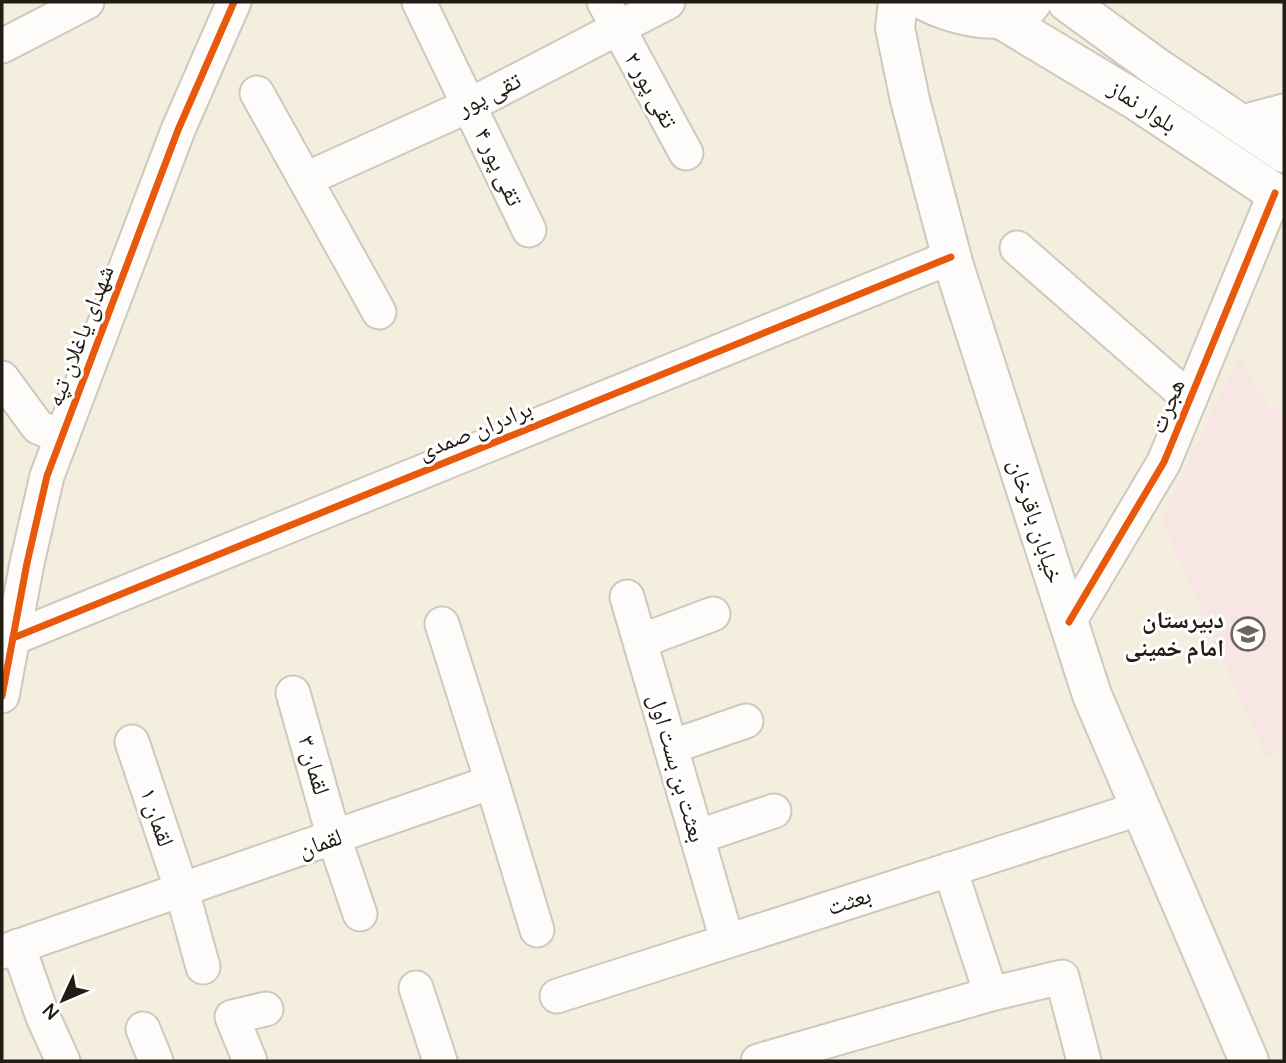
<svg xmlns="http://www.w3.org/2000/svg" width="1286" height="1063" font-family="Manrope,'Noto Naskh Arabic',sans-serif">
<rect width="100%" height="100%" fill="#f4eedf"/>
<!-- education -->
<polygon fill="#f7e6e4" points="1239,356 1270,410 1284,403 1284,749 1266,758 1161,519"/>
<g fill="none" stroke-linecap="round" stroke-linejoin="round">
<defs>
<g id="minor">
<polyline points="419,2 529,230"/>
<polyline points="604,2 686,153"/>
<polyline points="2,46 87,2"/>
<polyline points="257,93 379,312"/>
<polyline points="1239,123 1284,111"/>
<polyline points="306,179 470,105 668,2"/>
<polyline points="1017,248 1190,399"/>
<polyline points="2,378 38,427 62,437"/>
<polyline points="627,597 727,940"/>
<polyline points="1069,622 1164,462 1275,193"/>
<polyline points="442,624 492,782"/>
<polyline points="13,638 951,257"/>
<polyline points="641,641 713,614"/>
<polyline points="293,693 334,838 360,914"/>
<polyline points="2,696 27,563 47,476 178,130 234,2"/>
<polyline points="132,742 182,891 203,967"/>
<polyline points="671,747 746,721"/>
<polyline points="697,837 774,811"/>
<polyline points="950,869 991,994 1062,977 1084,1061"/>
<polyline points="18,946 43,1017 63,1061"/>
<polyline points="2,952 492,782 537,930"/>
<polyline points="416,988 440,1061"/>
<polyline points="557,996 1141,808"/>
<polyline points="143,1029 156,1061"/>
<polyline points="250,1061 232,1017 266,1009"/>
<polyline points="758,1061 991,994"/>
</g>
<g id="major">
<polyline points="898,2 895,28 910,100 954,266 1092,695 1249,1061"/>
<path d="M927,2C952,15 1012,32 1032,2"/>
<polyline points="1067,2 1156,67 1284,153"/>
<polyline points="999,18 1137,101 1284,199"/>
</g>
</defs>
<!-- minor casing -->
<use href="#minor" stroke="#cec9bd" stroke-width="37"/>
<!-- major casing -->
<use href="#major" stroke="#cec9bd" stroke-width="42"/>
<!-- minor -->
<use href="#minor" stroke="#fdfcfa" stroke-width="33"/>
<!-- major -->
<use href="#major" stroke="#fdfcfa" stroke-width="38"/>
<defs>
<g id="cycleway">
<polyline points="1069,622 1164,462 1275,193"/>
<polyline points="13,638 951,257"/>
<polyline points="2,696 27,563 47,476 178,130 234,2"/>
</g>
</defs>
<!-- cycleway casing -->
<use href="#cycleway" stroke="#fff" stroke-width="11"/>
<!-- cycleway -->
<use href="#cycleway" stroke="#e8590c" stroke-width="7"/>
</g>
<!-- icons -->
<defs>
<symbol id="school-ring" viewBox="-11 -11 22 22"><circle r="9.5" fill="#fff" stroke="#6b665b" stroke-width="1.5"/><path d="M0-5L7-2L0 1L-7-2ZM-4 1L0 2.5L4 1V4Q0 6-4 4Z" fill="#6b665b"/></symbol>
</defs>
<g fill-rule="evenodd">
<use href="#school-ring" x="1229" y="615" width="38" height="38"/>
</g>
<g text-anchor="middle" stroke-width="6" stroke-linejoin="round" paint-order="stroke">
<!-- street labels -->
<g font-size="24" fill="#211d14" stroke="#fff">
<text transform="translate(651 90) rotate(61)" y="8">تقی پور ۲</text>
<text transform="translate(489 94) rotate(-27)" y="8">تقی پور</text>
<text transform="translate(1143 106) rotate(33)" y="8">بلوار نماز</text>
<text transform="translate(499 167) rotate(65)" y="8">تقی پور ۴</text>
<text transform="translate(80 336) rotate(-69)" y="8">شهدای یاغلان تپه</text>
<text transform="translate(1167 406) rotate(-68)" y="8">هجرت</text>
<text transform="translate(475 430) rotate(-22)" y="8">برادران صمدی</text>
<text transform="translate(1036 521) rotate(72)" y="8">خیابان باقرخان</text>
<text transform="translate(314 765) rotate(74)" y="8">لقمان ۳</text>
<text transform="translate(677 768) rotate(74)" y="8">بعثت بن بست اول</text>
<text transform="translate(157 817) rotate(71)" y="8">لقمان ۱</text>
<text transform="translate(320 843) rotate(-19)" y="8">لقمان</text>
<text transform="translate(849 901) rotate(-18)" y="8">بعثت</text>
</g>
<!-- poi labels -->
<g font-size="24" font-weight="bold" fill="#211d14" stroke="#fff" text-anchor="end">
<text x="1224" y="628">دبیرستان<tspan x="1224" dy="28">امام خمینی</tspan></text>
</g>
</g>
<!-- border -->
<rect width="1286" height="1063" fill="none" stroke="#211d14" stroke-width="7"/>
<!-- north arrow -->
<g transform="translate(63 1000) rotate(226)" stroke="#ffffff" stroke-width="5" paint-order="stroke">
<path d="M0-5L12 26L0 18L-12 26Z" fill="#211d14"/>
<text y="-10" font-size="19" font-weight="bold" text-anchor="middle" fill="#211d14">N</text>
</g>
</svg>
